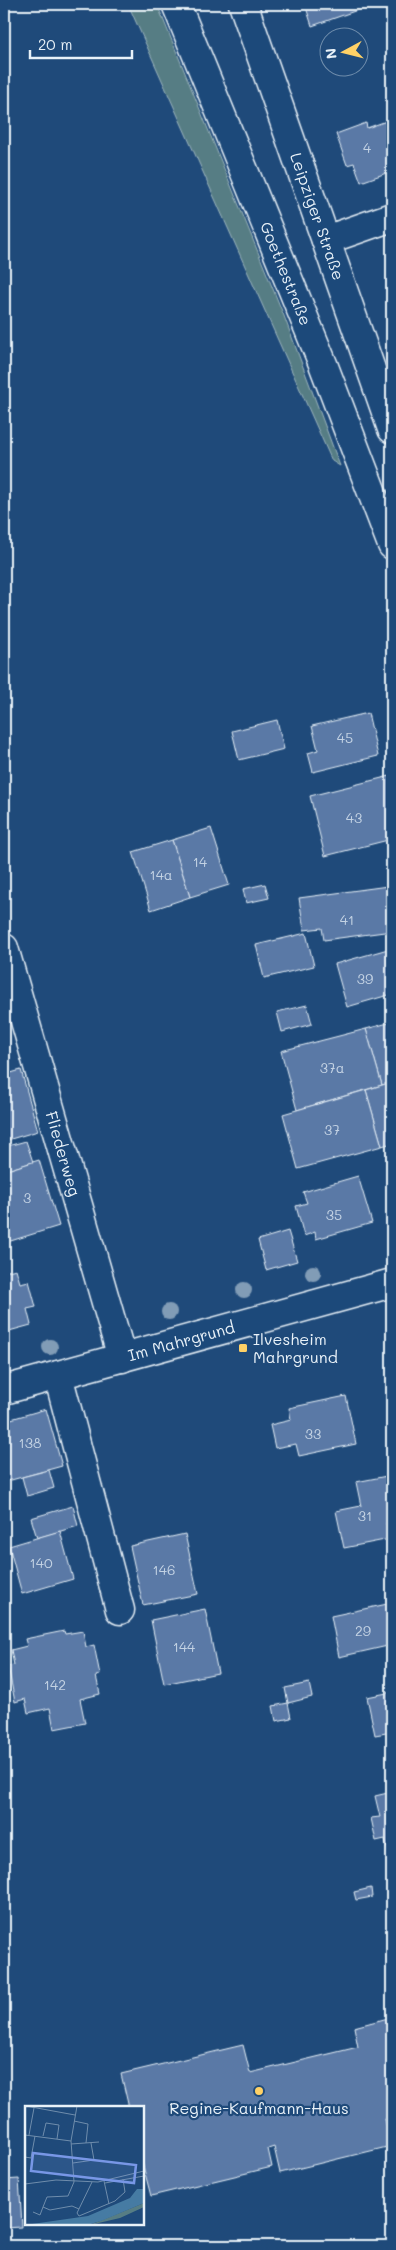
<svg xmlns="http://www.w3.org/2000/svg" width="396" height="2250" font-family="Mali,sans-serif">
<rect width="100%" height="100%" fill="#1f4a7a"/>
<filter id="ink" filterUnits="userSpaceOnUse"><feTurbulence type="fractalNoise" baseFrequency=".02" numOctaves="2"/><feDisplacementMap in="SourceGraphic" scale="10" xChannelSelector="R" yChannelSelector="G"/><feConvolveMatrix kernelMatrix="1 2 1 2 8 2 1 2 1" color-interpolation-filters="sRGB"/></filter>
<g filter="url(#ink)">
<!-- green -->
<polygon fill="#567d84" stroke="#9fb7be" points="128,4 157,4 284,316 340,466 332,461"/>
<!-- building -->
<g fill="#5a79a6" stroke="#e8f1f8">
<polygon points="305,4 369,4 369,6 312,26"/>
<polygon points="392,119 392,171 361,182 354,163 347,165 336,134 366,123 367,128"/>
<polygon points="368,713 378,756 313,772 308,753 318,750 312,726"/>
<polygon points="277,720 284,749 239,760 232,731"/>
<polygon points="390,776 392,785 392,839 325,856 310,796"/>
<polygon points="211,828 229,885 190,897 172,840"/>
<polygon points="172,840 190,897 151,910 133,852"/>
<polygon points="265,884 269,898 246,903 243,889"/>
<polygon points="388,886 392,911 392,931 324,940 322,928 304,930 299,898"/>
<polygon points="306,933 314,966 264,978 256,945"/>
<polygon points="388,949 392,963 392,994 347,1007 335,964"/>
<polygon points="307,1005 312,1024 282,1032 277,1012"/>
<polygon points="392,1022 392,1082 382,1085 366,1029"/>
<polygon points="366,1029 382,1085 297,1110 281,1051"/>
<polygon points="21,1070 38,1131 4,1141 4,1075"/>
<polygon points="392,1082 392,1143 382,1146 366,1090"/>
<polygon points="366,1090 382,1146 298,1169 283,1114"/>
<polygon points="26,1141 33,1162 4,1171 4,1147"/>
<polygon points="39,1160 59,1226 4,1243 4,1171"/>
<polygon points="358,1176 372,1223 316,1239 315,1232 304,1236 296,1206 307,1203 303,1192"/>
<polygon points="288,1231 297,1261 266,1270 258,1240"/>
<polygon points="16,1269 20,1283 29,1281 36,1307 27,1309 31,1325 9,1331 8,1327 4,1329 4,1272"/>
<polygon points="346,1396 356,1444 299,1456 296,1444 275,1448 270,1425 291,1420 289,1408"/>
<polygon points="46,1409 62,1466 4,1482 4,1421"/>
<polygon points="49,1470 54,1488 27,1496 22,1477"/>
<polygon points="392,1475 392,1522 386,1523 390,1539 344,1548 336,1511 361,1506 356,1482"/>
<polygon points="73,1506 78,1526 37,1538 31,1518"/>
<polygon points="60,1531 73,1579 22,1594 9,1546"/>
<polygon points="185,1534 198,1594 143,1605 130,1546"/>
<polygon points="392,1603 392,1645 339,1657 331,1616"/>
<polygon points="205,1609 218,1673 164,1684 151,1620"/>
<polygon points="64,1631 65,1634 83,1631 86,1647 94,1645 100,1675 96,1676 100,1694 80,1699 85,1723 54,1729 50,1708 28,1713 25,1699 15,1702 8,1666 14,1665 11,1650 27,1646 25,1639"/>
<polygon points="309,1683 312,1697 288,1703 285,1688"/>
<polygon points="392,1692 392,1732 375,1735 367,1697"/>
<polygon points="288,1703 291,1718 276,1721 273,1706"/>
<polygon points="392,1792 392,1856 389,1857 385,1839 376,1841 371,1818 380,1817 375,1796"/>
<polygon points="371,1888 372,1897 356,1900 354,1892"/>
<polygon points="392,2017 392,2117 385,2119 391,2146 280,2173 274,2147 268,2149 272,2167 151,2196 142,2162 142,2108 129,2108 121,2074 243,2045 250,2073 358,2047 354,2027"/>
<polygon points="19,2179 22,2227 4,2228 4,2180"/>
</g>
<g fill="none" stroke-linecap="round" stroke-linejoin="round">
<defs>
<g id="street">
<path id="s1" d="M176,4L323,364L392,545"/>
<path id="s2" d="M243,4L392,429"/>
<polyline points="326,240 392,217"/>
<path id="s3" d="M4,948L122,1358"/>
<polyline points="58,1375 120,1610"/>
<path id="s4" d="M4,1390L392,1283"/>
</g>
</defs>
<!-- street casing -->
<use href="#street" stroke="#e8f1f8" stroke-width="31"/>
<!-- street -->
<use href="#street" stroke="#1f4a7a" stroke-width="28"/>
</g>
<!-- trees -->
<g fill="#819cb6">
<circle cx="313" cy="1273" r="8"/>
<circle cx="244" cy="1290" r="8"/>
<circle cx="169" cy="1312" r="8"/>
<circle cx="50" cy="1347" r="8"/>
</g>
</g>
<!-- markers -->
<g fill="#ffd166" stroke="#1f4a7a" stroke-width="2">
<rect x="238" y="1343" width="10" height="10" rx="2.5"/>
<circle cx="259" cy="2091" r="5"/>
</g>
<g text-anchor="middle" stroke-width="4.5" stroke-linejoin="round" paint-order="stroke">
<!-- number labels -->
<g font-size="14" fill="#c4d3e4">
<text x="367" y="153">4</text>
<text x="345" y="743">45</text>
<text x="354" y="823">43</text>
<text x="200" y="867">14</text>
<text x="161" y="880">14a</text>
<text x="347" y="925">41</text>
<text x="365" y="984">39</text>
<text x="332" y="1073">37a</text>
<text x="332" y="1135">37</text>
<text x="27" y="1203">3</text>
<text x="334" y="1220">35</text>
<text x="313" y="1439">33</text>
<text x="30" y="1448">138</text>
<text x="365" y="1521">31</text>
<text x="41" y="1568">140</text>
<text x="164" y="1575">146</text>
<text x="363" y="1636">29</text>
<text x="184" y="1652">144</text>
<text x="55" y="1690">142</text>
</g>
<!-- street labels -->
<g font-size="16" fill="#e8f1f8" stroke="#1f4a7a">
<text dy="6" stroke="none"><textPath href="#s2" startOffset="225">Leipziger Straße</textPath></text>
<text dy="6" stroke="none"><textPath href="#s1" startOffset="291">Goethestraße</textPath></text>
<text dy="6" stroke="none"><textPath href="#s3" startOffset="214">Fliederweg</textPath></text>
<text dy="6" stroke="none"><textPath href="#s4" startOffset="184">Im Mahrgrund</textPath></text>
</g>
<!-- poi labels -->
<g font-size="16" fill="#e8f1f8" stroke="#1f4a7a" text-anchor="start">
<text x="253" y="1345">Ilvesheim<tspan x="253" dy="18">Mahrgrund</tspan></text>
<text x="259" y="2114" text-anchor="middle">Regine-Kaufmann-Haus</text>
</g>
</g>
<!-- overview -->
<g transform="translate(25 2106)">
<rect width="119" height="119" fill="#1f4a7a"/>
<path d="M119,97V101L95,112L65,119Z" fill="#567d84"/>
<path d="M112,83H119V97L76,115L62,119H0L63,110L105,92Z" fill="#467ba3"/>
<path fill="none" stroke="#6f8dac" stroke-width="1" d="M1,0L50,9M52,0L46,35L49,76L43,90L22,91L18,101L25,104L47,100L54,103M49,15L63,18L61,37M0,29L46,35M4,29L9,2M18,30L21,17L34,19L32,33M46,38L74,36M0,51L6,52L10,30M48,57L69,54L66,37M79,75L84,98M67,76L52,107L54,110L90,95L100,86L98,73M80,77L119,70M0,78L31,74L73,76L119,65M8,106L15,109L18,101"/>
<path fill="#7897e6" fill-opacity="0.15" stroke="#7897e6" stroke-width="2.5" d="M8,47L111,59L109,77L6,65Z"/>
<rect width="119" height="119" fill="none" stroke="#e8f1f8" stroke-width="2.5"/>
</g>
<!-- margin -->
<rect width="396" height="2250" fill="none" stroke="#1f4a7a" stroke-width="20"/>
<rect x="10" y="10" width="376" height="2230" fill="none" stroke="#e8f1f8" stroke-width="2" filter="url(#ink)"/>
<!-- north arrow -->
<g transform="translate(344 52) rotate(263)"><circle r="24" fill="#1f4a7a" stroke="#6f8dac"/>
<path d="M0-4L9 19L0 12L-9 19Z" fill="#ffd166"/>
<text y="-8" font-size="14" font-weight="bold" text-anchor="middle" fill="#e8f1f8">N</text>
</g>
<!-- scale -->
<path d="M30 50v8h102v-8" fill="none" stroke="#e8f1f8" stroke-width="2.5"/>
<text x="38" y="50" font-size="15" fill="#e8f1f8" stroke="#1f4a7a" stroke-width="4" paint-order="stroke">20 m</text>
</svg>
